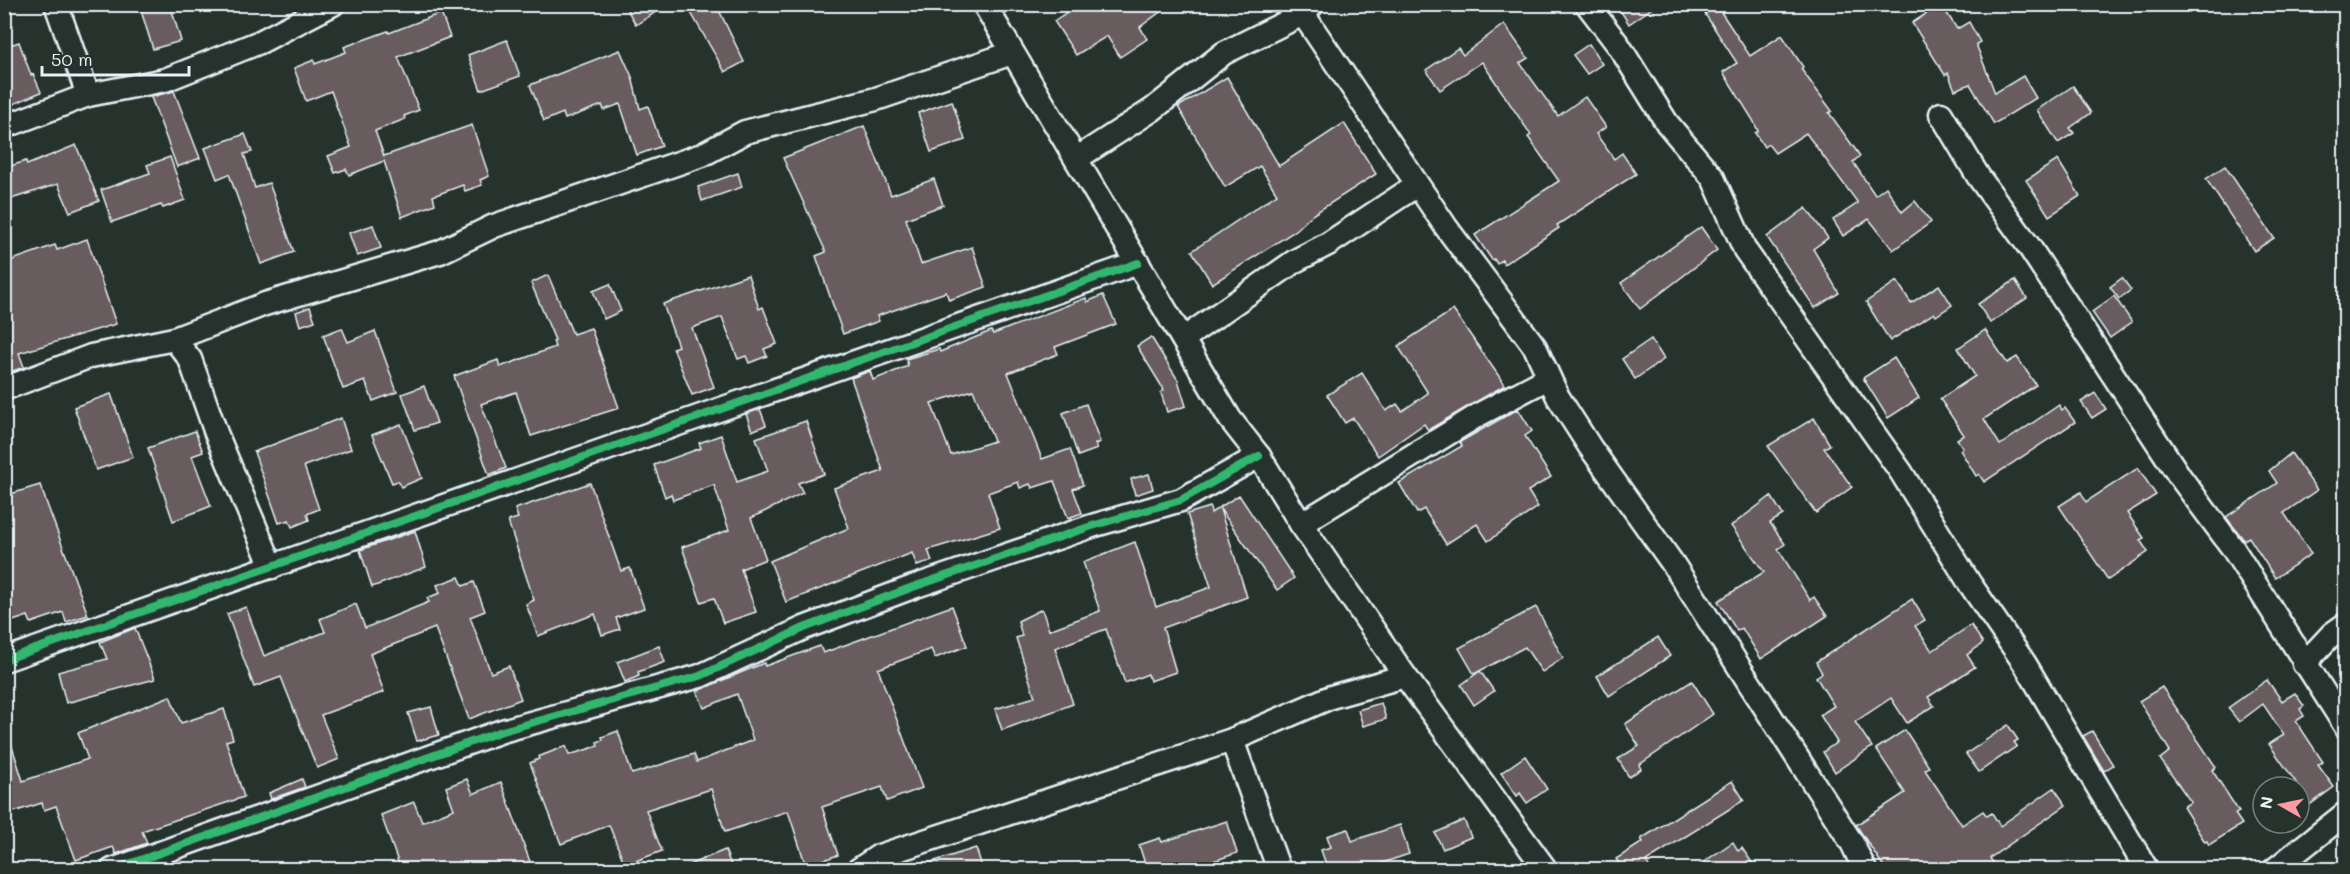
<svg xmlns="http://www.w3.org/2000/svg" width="2350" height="874" font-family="Mali,sans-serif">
<rect width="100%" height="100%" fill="#26332d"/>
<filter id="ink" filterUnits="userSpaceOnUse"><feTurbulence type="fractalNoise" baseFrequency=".0167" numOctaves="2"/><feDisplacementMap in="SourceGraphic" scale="12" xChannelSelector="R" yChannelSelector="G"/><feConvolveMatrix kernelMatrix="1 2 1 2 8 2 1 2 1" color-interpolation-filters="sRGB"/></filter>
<g filter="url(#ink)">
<!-- building -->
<g fill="#675c5f" stroke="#e8f1f8" stroke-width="1.5" fill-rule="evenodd">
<polygon points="139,4 170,4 181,41 153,49"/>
<polygon points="624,4 668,4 636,25"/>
<polygon points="686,4 716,4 744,62 725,72"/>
<polygon points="1079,4 1171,4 1140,27 1147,39 1120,57 1107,36 1076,55 1054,21"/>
<polygon points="1616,4 1658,4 1629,24"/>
<polygon points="1941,4 1957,29 1969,22 1980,42 1976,44 1995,93 2023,76 2036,98 1994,124 1970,84 1955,90 1948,73 1945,75 1912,23"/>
<polygon points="1717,6 1750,56 1782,35 1803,67 1801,69 1832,111 1829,113 1860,156 1853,162 1875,195 1886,187 1902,212 1915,201 1931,222 1893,250 1869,219 1843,236 1833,220 1858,203 1806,133 1775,153 1768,144 1764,147 1755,133 1758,131 1753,120 1723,72 1737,63 1705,14"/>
<polygon points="441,13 450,37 398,57 419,110 404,116 405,119 375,131 384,156 472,125 489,176 480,180 482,185 465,191 463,185 433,196 435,204 402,217 384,161 349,175 346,169 335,173 328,156 351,147 331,91 306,101 294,68 314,60 315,64 346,52 344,47 388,31 389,33"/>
<polygon points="1504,24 1528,58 1520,63 1558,116 1585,97 1606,127 1596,134 1614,159 1622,153 1636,174 1557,225 1559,228 1504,264 1502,260 1497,264 1494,259 1492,260 1475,235 1559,181 1528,137 1531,135 1482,62 1440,90 1426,70 1458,48 1463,55"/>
<polygon points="507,40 520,76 481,90 468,55"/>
<polygon points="19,42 31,75 33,74 41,92 4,108 4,47"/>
<polygon points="1589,44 1602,64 1587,74 1573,55"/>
<polygon points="620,50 632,77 640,109 648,106 662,146 637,155 620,104 604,110 602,105 565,119 563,113 544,121 530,85"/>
<polygon points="1227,77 1279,166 1344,123 1376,174 1312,215 1295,231 1212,284 1192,251 1277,194 1260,166 1225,187 1178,107"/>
<polygon points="2073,86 2091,113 2070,128 2074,133 2058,143 2037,110"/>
<polygon points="174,91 200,158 177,167 151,97"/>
<polygon points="952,101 965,140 931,152 918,113"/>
<polygon points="864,126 891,195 934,179 943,205 906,219 921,264 972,247 986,287 949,300 946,292 877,316 879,321 843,334 816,256 826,252 783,158"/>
<polygon points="245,134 252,152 244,154 255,188 269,183 294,252 261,264 229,174 217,179 205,148"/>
<polygon points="76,145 99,201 70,212 58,184 8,200 4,188 4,168 26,161 27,165"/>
<polygon points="170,157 185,200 163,208 161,205 112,222 101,190 150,173 147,165"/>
<polygon points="2058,160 2080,196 2049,216 2026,180"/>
<polygon points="2225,166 2274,238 2254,251 2206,179"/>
<polygon points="738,173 742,187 702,201 698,187"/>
<polygon points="1806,208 1828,238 1813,249 1839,293 1815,308 1767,237"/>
<polygon points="373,225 381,248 357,256 349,233"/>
<polygon points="1701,227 1717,250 1640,309 1621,283"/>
<polygon points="87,239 116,324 19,353 24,367 4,374 4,263 55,245 57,250"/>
<polygon points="548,275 573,334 591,328 619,408 531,436 516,392 481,404 506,468 489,475 454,376 498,360 500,367 555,347 553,341 555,340 531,283"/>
<polygon points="748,275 759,309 763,307 777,344 764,349 767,356 749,363 746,356 738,359 722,317 692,328 714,387 692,395 673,348 678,346 663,304"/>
<polygon points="2122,278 2131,290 2119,299 2110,287"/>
<polygon points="2015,280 2027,298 1990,323 1978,304"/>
<polygon points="1897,281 1911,303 1939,285 1952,305 1936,316 1934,313 1890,341 1866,302"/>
<polygon points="610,284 621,311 604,319 593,291"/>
<path d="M1103,295L1116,324L1055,347L1058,354L1008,373L1042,459L1070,449L1083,485L1073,489L1082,513L1068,518L1054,481L1032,488L1030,484L1020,488L1018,482L988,493L1000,528L928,550L932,561L917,566L912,553L786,602L770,561L849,528L834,488L883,471L851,378L870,371L873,380L908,366L906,359L939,349L940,352L991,331L993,334L1086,298L1087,302ZM973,390L994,441L951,455L931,403Z"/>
<polygon points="2114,296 2132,322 2110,338 2092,312"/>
<polygon points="310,307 315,321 300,326 296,312"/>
<polygon points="1453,310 1505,385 1428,430 1424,424 1378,456 1353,418 1345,423 1327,395 1362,373 1386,411 1397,404 1402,411 1428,393 1398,346"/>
<polygon points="342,328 348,342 375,331 397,392 373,401 365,381 343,389 323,335"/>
<polygon points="1985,330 2007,363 2017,357 2036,385 1984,419 2000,445 2059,405 2062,410 2065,408 2075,422 1984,482 1979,474 1976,476 1960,450 1963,448 1957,439 1964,435 1940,399 1975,376 1958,348"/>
<polygon points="1151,337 1178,380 1186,406 1167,412 1161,393 1164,390 1137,346"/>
<polygon points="1651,339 1664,359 1635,379 1622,359"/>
<polygon points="1894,358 1919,398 1888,418 1863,378"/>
<polygon points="424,386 437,423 415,430 402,394"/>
<polygon points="2095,393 2106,409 2092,418 2081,402"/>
<polygon points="111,394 133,457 96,470 74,407"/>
<polygon points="1086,404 1100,442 1095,444 1097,449 1078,456 1063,413"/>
<polygon points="760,409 766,425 752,431 746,414"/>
<polygon points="1518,409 1532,431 1525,436 1551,477 1528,491 1538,507 1488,541 1477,524 1446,544 1424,509 1417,513 1399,483 1462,446 1460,442"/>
<polygon points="341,418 351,449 304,466 319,509 307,514 309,520 292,527 289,520 279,523 254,452"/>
<polygon points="1814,418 1830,445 1824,448 1852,487 1816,513 1768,446"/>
<polygon points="806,421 824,474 798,483 803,493 751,518 766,559 741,569 756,612 723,623 714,598 701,602 682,547 729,530 714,485 673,500 671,494 665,497 654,465 701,448 699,443 721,435 737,482 768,471 756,438"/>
<polygon points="401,424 422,478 401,487 398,481 392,483 372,435"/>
<polygon points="195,431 203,452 192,456 211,506 173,521 148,448"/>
<polygon points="2291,453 2317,490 2284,513 2311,554 2275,578 2249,537 2244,540 2226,517 2277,483 2269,471"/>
<polygon points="2138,468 2156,495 2127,513 2144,538 2140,540 2148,552 2108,580 2059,506 2081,492 2086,502"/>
<polygon points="1149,474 1153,489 1135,495 1131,479"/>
<polygon points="590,483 621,571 630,568 644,608 616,618 620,629 602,635 595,614 538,636 526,604 534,600 508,521 518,518 515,509"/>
<polygon points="40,485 88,615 66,622 63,612 31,623 28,616 4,624 4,564 10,562 4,548 4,496"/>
<polygon points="1239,495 1294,578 1277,590 1220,509 1247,597 1163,628 1176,672 1150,681 1148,674 1125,683 1106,629 1055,648 1073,704 1002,730 995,709 1035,697 1016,638 1022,636 1018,621 1042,609 1049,630 1100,611 1083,562 1135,542 1156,607 1211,587 1187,514 1210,507 1211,513"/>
<polygon points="1771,496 1783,515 1770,523 1785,544 1778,549 1810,600 1814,597 1827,616 1761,659 1742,628 1737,631 1718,601 1764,572 1731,526"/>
<polygon points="415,531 426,567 372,587 360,550"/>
<polygon points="459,577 463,586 474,582 485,611 470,617 491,673 509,666 521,699 469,719 435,628 370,654 384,692 321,715 339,759 317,768 281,677 254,687 227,614 246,607 264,656 325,632 320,619 356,604 365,628 429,602 427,598 440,593 437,585"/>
<polygon points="1912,599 1925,620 1915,626 1932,651 1971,625 1983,643 1967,655 1975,667 1928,697 1934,706 1907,723 1891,698 1855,722 1872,747 1835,772 1823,752 1837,742 1820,715 1834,706 1816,677 1822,673 1816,662"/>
<polygon points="952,606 967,646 935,658 931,649 878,669 922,788 887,801 882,787 822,807 838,855 806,866 788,811 725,832 711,789 646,810 662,851 625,865 609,825 561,844 530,763 539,759 538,757 566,746 569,755 598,746 597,742 603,740 602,737 618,731 632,774 694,754 697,762 753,740 737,694 704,708 697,691 764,663 765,666 820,646 823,653"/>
<polygon points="1536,607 1563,658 1542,672 1525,647 1474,674 1459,648"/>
<polygon points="135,628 155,679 66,703 58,672 107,659 100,642"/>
<polygon points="1658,637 1670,656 1609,696 1597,676"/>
<polygon points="659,646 665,662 638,672 639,676 625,682 617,662"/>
<polygon points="1480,671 1494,691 1474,705 1461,685"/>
<polygon points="2267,680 2282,701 2295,693 2304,706 2300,709 2304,716 2296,721 2323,762 2318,765 2334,787 2308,806 2299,787 2269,744 2284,735 2263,704 2239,722 2228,708"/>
<polygon points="1692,681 1713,714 1639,765 1641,769 1629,777 1618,759 1639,746 1625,724"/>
<polygon points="2162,687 2216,767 2212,770 2239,812 2235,814 2242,824 2209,845 2207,841 2205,842 2183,807 2191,802 2160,759 2170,751 2139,701"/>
<polygon points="170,696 181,723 224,709 233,739 226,741 244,797 142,831 147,843 116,854 113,847 76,860 56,806 44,810 42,803 4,815 4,735 8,734 23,781 88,759 78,733"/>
<polygon points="1381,703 1386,719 1363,726 1358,710"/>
<polygon points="431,707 439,735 417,741 408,713"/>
<polygon points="2008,725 2018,740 2014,742 2017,746 1979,772 1966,754"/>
<polygon points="1905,730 1929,767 1925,770 1962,825 1983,811 1987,816 1992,813 2000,826 2054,788 2066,805 1990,858 1997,870 1886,870 1856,825 1905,793 1876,749"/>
<polygon points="2092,731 2113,765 2104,771 2083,736"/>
<polygon points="1525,756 1547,789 1527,803 1520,793 1517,796 1501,773"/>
<polygon points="302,779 305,787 271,799 269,793"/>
<polygon points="467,779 473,794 501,782 533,870 401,870 381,815 414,802 422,822 454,809 446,787"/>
<polygon points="1732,781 1744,800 1646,861 1651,870 1623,870 1616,859 1643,842 1641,839"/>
<polygon points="1464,820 1471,837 1443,849 1435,833"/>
<polygon points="1227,821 1237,853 1187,870 1147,870 1139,845 1160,838 1162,842"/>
<polygon points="1400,825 1409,854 1361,870 1328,870 1321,850 1331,847 1327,836 1348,829 1352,841"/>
<polygon points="1733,842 1738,851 1742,848 1757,870 1692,870"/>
<polygon points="976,848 983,870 920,870 919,866"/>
<polygon points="725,850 733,870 679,870 679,869"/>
</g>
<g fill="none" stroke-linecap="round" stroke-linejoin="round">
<defs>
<g id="street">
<polyline points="56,4 88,95"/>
<polyline points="984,4 1230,419 1259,456 1301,524 1405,676 1546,870"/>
<polyline points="1587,4 1619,46 1667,123 1713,178 1745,250 1901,472 1970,584 2025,664 2147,870"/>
<polyline points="1303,14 1446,227 1535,347 1558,397 1590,447 1673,564 1852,843 1865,870"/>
<polyline points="1941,114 1978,176 2030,248 2180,477 2232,547 2346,727"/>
<polyline points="4,127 88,95 165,80 260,42 333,4"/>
<polyline points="1076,159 1152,110 1224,53 1303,14 1313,4"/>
<polyline points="174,339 190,359 216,433 272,567"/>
<polyline points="1183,339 1295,261 1328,244 1417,185"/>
<polyline points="4,389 91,356 174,339 265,304 440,252 494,226 702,155 745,132 876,99 1012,53"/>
<polyline points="1301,524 1480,414 1548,378"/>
<polyline points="4,660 1138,263"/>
<polyline points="2304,664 2332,634 2346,624"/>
<polyline points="1232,740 1279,870"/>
<polyline points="112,870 502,731 700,676 804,628 913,587 1092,526 1181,500 1259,456"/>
<polyline points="858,870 879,856 1232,740 1331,697 1405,676"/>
<polyline points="2274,870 2346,813"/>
</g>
</defs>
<!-- street casing -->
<use href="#street" stroke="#e8f1f8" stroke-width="27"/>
<!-- street -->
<use href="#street" stroke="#26332d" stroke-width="22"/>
<defs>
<g id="cycleway">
<polyline points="4,660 1138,263"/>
<polyline points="112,870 502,731 700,676 804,628 913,587 1092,526 1181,500 1259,456"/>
</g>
</defs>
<!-- cycleway casing -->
<use href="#cycleway" stroke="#26332d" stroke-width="11"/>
<!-- cycleway -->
<use href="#cycleway" stroke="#33b770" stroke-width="8"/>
</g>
</g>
<!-- margin -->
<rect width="2350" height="874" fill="none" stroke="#26332d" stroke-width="24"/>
<rect x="12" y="12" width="2326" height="850" fill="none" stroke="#e8f1f8" stroke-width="2" filter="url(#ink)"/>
<!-- north arrow -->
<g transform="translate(2281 805) rotate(279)"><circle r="28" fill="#26332d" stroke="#747f7e" stroke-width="1.5"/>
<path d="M0-4.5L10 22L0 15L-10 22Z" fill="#ff9aa2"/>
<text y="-9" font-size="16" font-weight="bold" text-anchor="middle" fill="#e8f1f8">N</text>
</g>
<!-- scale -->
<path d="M42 66v9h147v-9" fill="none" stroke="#e8f1f8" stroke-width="3"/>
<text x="51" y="66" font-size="18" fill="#e8f1f8" stroke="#26332d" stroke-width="4.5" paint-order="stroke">50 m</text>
</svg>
